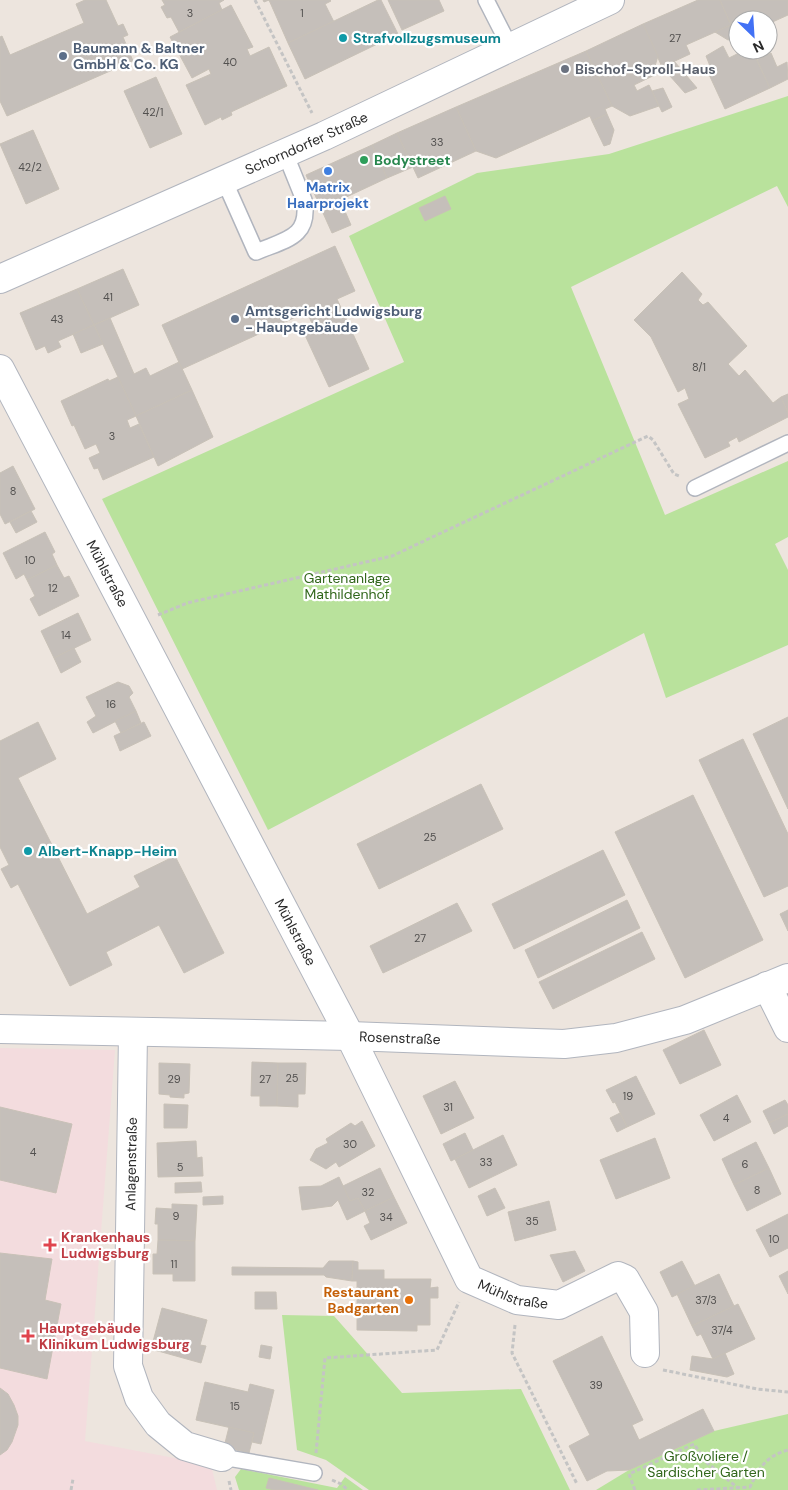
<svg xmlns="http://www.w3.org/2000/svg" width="788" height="1490" font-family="'DM Sans',sans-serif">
<rect width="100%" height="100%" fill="#ede5de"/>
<!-- medical -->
<polygon fill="#f3dcde" points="0,1048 115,1050 85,1441 211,1465 217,1490 0,1490"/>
<!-- green -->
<g fill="#b9e29c">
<polygon points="788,96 788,207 777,186 571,287 665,515 788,461 788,537 775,544 788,570 788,645 666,698 644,633 268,830 102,499 404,362 349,236 477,173 609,154"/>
<polygon points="282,1315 334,1316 402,1393 521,1389 570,1490 369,1490 326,1460 297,1450"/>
<polygon points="788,1414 788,1490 596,1490 629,1470 714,1431"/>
<polygon points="241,1469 337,1488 345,1477 363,1490 239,1490 235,1477"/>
</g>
<!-- building -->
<g fill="#c5bfba" stroke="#c8c1b7">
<polygon points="85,0 106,0 118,26 123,24 128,35 123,37 133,61 7,116 0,101 0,37 2,36 10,55 84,23 76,4"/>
<polygon points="162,0 224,0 219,3 222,10 179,32 171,17 167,18 161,7 165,5"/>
<polygon points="263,0 330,0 331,1 325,4 334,22 288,43 269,0 264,2"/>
<polygon points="378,0 381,0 398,34 305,79 288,43"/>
<polygon points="388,0 439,0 444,11 402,30"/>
<polygon points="698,0 720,0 731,25 686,45 690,54 662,67 643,24"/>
<polygon points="720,0 788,0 788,15 768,24 768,20 738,20 738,28 731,25"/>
<polygon points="231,5 253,47 247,49 250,56 269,47 287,86 231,112 232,115 222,120 221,117 205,125 186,85 211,74 209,69 192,78 170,37"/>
<polygon points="643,24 658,56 655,66 659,73 634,85 637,91 649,85 659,106 630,116 612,106 586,51"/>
<polygon points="731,25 738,28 738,45 735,38 728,40 715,32"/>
<polygon points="723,46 729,58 745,50 752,50 770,88 725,109 706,68 710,66 706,56"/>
<polygon points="586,51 612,106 605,109 607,114 592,121 590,116 496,158 476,151 456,107"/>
<polygon points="771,53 777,67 787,62 788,79 770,88 757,60"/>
<polygon points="674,61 697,88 685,93 662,67"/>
<polygon points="156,77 182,134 150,148 124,91"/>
<polygon points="663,88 672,107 662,112 652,91"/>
<polygon points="456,107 476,151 418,178 397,133"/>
<polygon points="607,114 614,130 610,144 604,146 592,121"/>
<polygon points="33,130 59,189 26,204 0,144"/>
<polygon points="397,133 413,167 387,178 372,145"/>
<polygon points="372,145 387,178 340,200 351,225 332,233 306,175"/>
<polygon points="445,196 451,209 425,221 419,208"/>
<polygon points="335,246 355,291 337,299 369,369 329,387 304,333 314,328 307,312 182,369 162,325"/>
<polygon points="123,269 139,305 94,325 77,289"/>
<polygon points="682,272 702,294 698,300 703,305 708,302 747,346 728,364 739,376 745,370 773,403 781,397 788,413 788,417 739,442 737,437 728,442 730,446 705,458 678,404 689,399 685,388 678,392 651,337 634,320"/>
<polygon points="77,289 94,325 58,341 61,347 48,353 45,346 36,350 20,313"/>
<polygon points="110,318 134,374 146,368 150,376 179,362 192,390 136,416 94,325"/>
<polygon points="94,325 103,344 81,353 73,334"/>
<polygon points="118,377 136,416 127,420 130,428 139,424 154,457 103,480 98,468 94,469 89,458 100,453 96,444 85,449 74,425 72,426 61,401 108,379 109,381"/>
<polygon points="192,390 213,437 158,466 136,416"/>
<polygon points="788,394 788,413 781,397"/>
<polygon points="13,466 35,509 5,524 0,514 0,473"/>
<polygon points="31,511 37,522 16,533 10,522"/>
<polygon points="45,532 55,552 52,554 57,565 27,580 24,574 16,579 3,553"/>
<polygon points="57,565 64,578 69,576 79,596 39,616 30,599 35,596 27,580"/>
<polygon points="78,613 91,640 54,658 41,631"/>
<polygon points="74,648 81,662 61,673 54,658"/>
<polygon points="118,682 129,686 133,693 129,697 136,711 93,733 87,722 96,716 86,697"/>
<polygon points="136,711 141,723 121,733 115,721"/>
<polygon points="788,717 788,809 753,734"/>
<polygon points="38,722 56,759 18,778 87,914 140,887 134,876 175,856 224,953 184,973 159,925 106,952 112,965 70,986 18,884 11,888 1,869 9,865 0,847 0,741"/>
<polygon points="144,722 151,736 120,751 114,736"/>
<polygon points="743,739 788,834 788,886 764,897 699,760"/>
<polygon points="481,784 503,829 379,889 357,844"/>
<polygon points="693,795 763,940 685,978 615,832"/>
<polygon points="603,850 625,895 514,949 492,904"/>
<polygon points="627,900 640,928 538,978 525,950"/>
<polygon points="457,903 472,931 383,973 370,946"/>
<polygon points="788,910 788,931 780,914"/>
<polygon points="642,932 655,959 553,1009 539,982"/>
<polygon points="704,1030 721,1065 680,1084 663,1050"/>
<polygon points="252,1062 278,1063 277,1106 260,1106 260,1096 251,1096"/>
<polygon points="159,1063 190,1064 189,1093 184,1094 184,1098 170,1097 170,1095 159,1094"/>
<polygon points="278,1063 306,1063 305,1094 298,1094 298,1107 277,1106"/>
<polygon points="636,1076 655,1114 627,1127 615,1102 613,1103 606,1090"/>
<polygon points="455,1081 474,1118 441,1134 423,1096"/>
<polygon points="737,1095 751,1122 714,1141 700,1115"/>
<polygon points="785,1100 788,1105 788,1114 769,1123 763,1111"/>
<polygon points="164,1104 188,1105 187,1128 164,1128"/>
<polygon points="0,1107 72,1124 56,1193 0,1180"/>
<polygon points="620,1113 627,1127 617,1132 610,1118"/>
<polygon points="788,1114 788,1126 774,1134 769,1123"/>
<polygon points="362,1121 375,1146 339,1167 336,1162 326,1169 310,1160 316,1149 328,1143 326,1139 351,1123 355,1126"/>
<polygon points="465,1133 473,1150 451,1161 443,1144"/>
<polygon points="503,1135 517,1165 469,1188 455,1159"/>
<polygon points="655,1138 670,1178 616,1199 600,1160"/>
<polygon points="196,1141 197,1158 202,1157 203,1176 158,1177 157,1143"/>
<polygon points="756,1142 769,1168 734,1185 722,1159"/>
<polygon points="380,1168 394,1197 365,1211 358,1198 350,1201 343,1186"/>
<polygon points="769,1168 781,1194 747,1211 734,1185"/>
<polygon points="339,1177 350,1201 358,1198 365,1211 347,1220 338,1200 332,1206 302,1210 299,1187 321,1186"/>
<polygon points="201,1182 202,1192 175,1193 175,1183"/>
<polygon points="495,1188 505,1208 487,1216 478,1196"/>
<polygon points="223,1196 223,1204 203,1205 203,1197"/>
<polygon points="394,1197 407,1223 371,1240 364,1226 370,1223 365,1211"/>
<polygon points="549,1201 556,1230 515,1241 508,1212"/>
<polygon points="172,1204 197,1205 195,1241 158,1240 158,1224 155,1224 156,1208 172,1209"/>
<polygon points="788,1214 788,1248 770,1257 756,1230"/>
<polygon points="158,1240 195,1241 195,1281 173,1281 173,1274 153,1274 153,1254 157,1254"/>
<polygon points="575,1251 585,1271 563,1282 550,1255"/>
<polygon points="0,1253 52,1259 45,1300 61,1304 47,1379 0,1368"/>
<polygon points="329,1261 353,1261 352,1281 326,1277 324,1275 232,1275 232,1267 323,1268"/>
<polygon points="353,1261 358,1262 358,1270 384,1270 384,1279 431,1279 430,1288 438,1287 438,1298 430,1298 430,1325 417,1325 417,1331 357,1330 357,1281 352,1281"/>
<polygon points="682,1261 695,1286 672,1297 660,1272"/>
<polygon points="788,1271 788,1294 779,1276"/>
<polygon points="719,1274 734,1306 692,1326 677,1294"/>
<polygon points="255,1292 276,1292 277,1309 255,1309"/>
<polygon points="738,1304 755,1339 713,1359 701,1334 697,1336 692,1326"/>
<polygon points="162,1308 207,1320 200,1345 206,1346 201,1363 151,1349"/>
<polygon points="602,1336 643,1420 632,1425 639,1440 703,1409 714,1431 629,1470 607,1471 587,1481 569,1446 590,1435 553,1361"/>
<polygon points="261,1345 272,1347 270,1359 259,1357"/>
<polygon points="725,1353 734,1374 727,1377 690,1370 692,1356 713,1359"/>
<polygon points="205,1382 248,1392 250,1384 274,1390 261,1444 252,1442 254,1433 196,1420"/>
<polygon points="0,1388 8,1394 14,1405 18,1416 18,1425 12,1442 7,1450 0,1455"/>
<polygon points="229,1427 254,1433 249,1453 224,1447"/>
<polygon points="269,1478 318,1490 274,1490 266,1488"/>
</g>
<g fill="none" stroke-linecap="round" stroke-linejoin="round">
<defs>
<g id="lane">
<polyline points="486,0 510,47"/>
<path d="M224,180L256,252C284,240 311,238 304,200L285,153"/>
<polyline points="695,488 788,443"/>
<polyline points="222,1457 314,1473"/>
</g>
<g id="street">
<path id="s1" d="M0,369L350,1036L469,1279L517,1300L559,1305L618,1276L625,1279L644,1312L645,1353"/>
<polyline points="767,986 788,1028"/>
<path id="s2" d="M0,1029L350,1036L564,1044L616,1038L685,1020L788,978"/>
<polyline points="133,1033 128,1366 139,1398 158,1424 185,1446 222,1457"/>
</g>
<g id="secondary">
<path id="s3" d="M0,279L324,136L610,0"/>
</g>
</defs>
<!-- lane casing -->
<use href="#lane" stroke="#b1b5be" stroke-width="18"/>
<!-- street casing -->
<use href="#street" stroke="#b1b5be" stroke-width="30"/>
<!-- secondary casing -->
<use href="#secondary" stroke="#b1b5be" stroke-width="30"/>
<!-- path -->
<g stroke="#c4c4c4" stroke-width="3" stroke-dasharray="4 2.5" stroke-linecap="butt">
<polyline points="255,0 312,113"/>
<polyline points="158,615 187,603 392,556 648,436 653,440 674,474 679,476"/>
<polyline points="515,1325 512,1353 577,1484"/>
<polyline points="663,1370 757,1389 788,1392"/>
<polyline points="316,1453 325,1358 437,1350 459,1302"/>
<polyline points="332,1480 341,1484 348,1490"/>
<polyline points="229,1481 231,1490"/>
<polyline points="71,1490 73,1479"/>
<polyline points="635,1490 629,1474 694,1444 706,1462 738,1488"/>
<path d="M697,1490L750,1487C759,1468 766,1456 788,1450"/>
</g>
<!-- lane -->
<use href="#lane" stroke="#fff" stroke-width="15"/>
<!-- street -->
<use href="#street" stroke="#fff" stroke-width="28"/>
<!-- secondary -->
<use href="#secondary" stroke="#fff" stroke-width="28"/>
</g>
<!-- markers -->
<g fill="#0f9aa8" stroke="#fff" stroke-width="2">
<circle cx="343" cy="38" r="5"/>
<circle cx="28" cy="851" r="5"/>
</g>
<g fill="#5c6f8a" stroke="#fff" stroke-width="2">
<circle cx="63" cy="56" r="5"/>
<circle cx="235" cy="319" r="5"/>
</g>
<circle fill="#6b7280" stroke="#fff" stroke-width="2" cx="565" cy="69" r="5"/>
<circle fill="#2e9e5b" stroke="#fff" stroke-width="2" cx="364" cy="160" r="5"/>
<circle fill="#3f7fe0" stroke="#fff" stroke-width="2" cx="328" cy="171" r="5"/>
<g fill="#e0444e" stroke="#fff" stroke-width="2">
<path d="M47.5 1237.5h5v5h5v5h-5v5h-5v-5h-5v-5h5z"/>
<path d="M25.5 1328.5h5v5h5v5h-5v5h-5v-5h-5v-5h5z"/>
</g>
<circle fill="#e8710a" stroke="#fff" stroke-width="2" cx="409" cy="1300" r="5"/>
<g text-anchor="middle" stroke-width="4.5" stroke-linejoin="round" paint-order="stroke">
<!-- number labels -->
<g font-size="11" fill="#52504f">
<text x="190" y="17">3</text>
<text x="302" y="17">1</text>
<text x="675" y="42">27</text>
<text x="230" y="66">40</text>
<text x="153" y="116">42/1</text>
<text x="437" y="146">33</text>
<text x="30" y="171">42/2</text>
<text x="108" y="301">41</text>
<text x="57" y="323">43</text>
<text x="699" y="371">8/1</text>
<text x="112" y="440">3</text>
<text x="13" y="495">8</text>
<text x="30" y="564">10</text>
<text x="53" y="592">12</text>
<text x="66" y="639">14</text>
<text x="111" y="708">16</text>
<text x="430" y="841">25</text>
<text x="420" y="942">27</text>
<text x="292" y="1082">25</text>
<text x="174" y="1083">29</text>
<text x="265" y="1083">27</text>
<text x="628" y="1100">19</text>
<text x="448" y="1111">31</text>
<text x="726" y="1122">4</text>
<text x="350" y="1148">30</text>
<text x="33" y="1156">4</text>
<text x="486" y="1166">33</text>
<text x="745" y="1168">6</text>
<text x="180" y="1171">5</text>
<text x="757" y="1194">8</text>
<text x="368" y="1196">32</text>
<text x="176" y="1220">9</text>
<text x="386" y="1221">34</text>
<text x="532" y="1225">35</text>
<text x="774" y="1243">10</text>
<text x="174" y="1268">11</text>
<text x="706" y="1304">37/3</text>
<text x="722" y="1334">37/4</text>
<text x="596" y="1389">39</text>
<text x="235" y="1410">15</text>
</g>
<!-- culture labels -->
<g font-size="14" font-weight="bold" fill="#0d838f" stroke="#fff" text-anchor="start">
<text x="353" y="43">Strafvollzugsmuseum</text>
<text x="38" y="856">Albert-Knapp-Heim</text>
</g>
<!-- service labels -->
<g font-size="14" font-weight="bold" fill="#4e5e75" stroke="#fff" text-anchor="start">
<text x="73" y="53">Baumann &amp; Baltner<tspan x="73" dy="16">GmbH &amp; Co. KG</tspan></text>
<text x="245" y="316">Amtsgericht Ludwigsburg<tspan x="245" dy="16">- Hauptgebäude</tspan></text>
</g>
<!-- worship labels -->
<g font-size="14" font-weight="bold" fill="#5b616d" stroke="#fff" text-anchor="start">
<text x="575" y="74">Bischof-Sproll-Haus</text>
</g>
<!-- street labels -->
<g font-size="14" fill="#2b2b2b" stroke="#fff">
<text dy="5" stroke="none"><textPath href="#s3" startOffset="335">Schorndorfer Straße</textPath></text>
<text dy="5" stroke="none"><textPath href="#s1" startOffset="231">Mühlstraße</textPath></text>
<text dy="5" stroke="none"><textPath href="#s1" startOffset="636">Mühlstraße</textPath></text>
<text dy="5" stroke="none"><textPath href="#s2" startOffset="400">Rosenstraße</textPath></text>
<text transform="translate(131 1164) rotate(-89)" y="5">Anlagenstraße</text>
<text dy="5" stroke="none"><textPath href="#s1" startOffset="1071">Mühlstraße</textPath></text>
</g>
<!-- leisure labels -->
<g font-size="14" font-weight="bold" fill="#27864d" stroke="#fff" text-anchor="start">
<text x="374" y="165">Bodystreet</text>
</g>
<!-- shop labels -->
<g font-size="14" font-weight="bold" fill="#366cbe" stroke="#fff">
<text x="328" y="192">Matrix<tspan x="328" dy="16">Haarprojekt</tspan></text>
</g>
<!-- park labels -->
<g font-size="14" fill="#32671c" stroke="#fff">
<text x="347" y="583">Gartenanlage<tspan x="347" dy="16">Mathildenhof</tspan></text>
<text x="706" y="1461">Großvoliere /<tspan x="706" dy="16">Sardischer Garten</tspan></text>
</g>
<!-- health labels -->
<g font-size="14" font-weight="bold" fill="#be3a42" stroke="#fff" text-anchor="start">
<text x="61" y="1242">Krankenhaus<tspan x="61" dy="16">Ludwigsburg</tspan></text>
<text x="39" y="1333">Hauptgebäude<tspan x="39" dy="16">Klinikum Ludwigsburg</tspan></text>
</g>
<!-- food labels -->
<g font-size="14" font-weight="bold" fill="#c56008" stroke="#fff" text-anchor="end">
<text x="399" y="1297">Restaurant<tspan x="399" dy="16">Badgarten</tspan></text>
</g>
</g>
<!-- north arrow -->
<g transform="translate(753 35) rotate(155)"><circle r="24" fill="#ffffff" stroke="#aaaaaa"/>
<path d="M0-4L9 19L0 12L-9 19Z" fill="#4271f5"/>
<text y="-8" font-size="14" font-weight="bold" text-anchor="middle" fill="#2b2b2b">N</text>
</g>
</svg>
